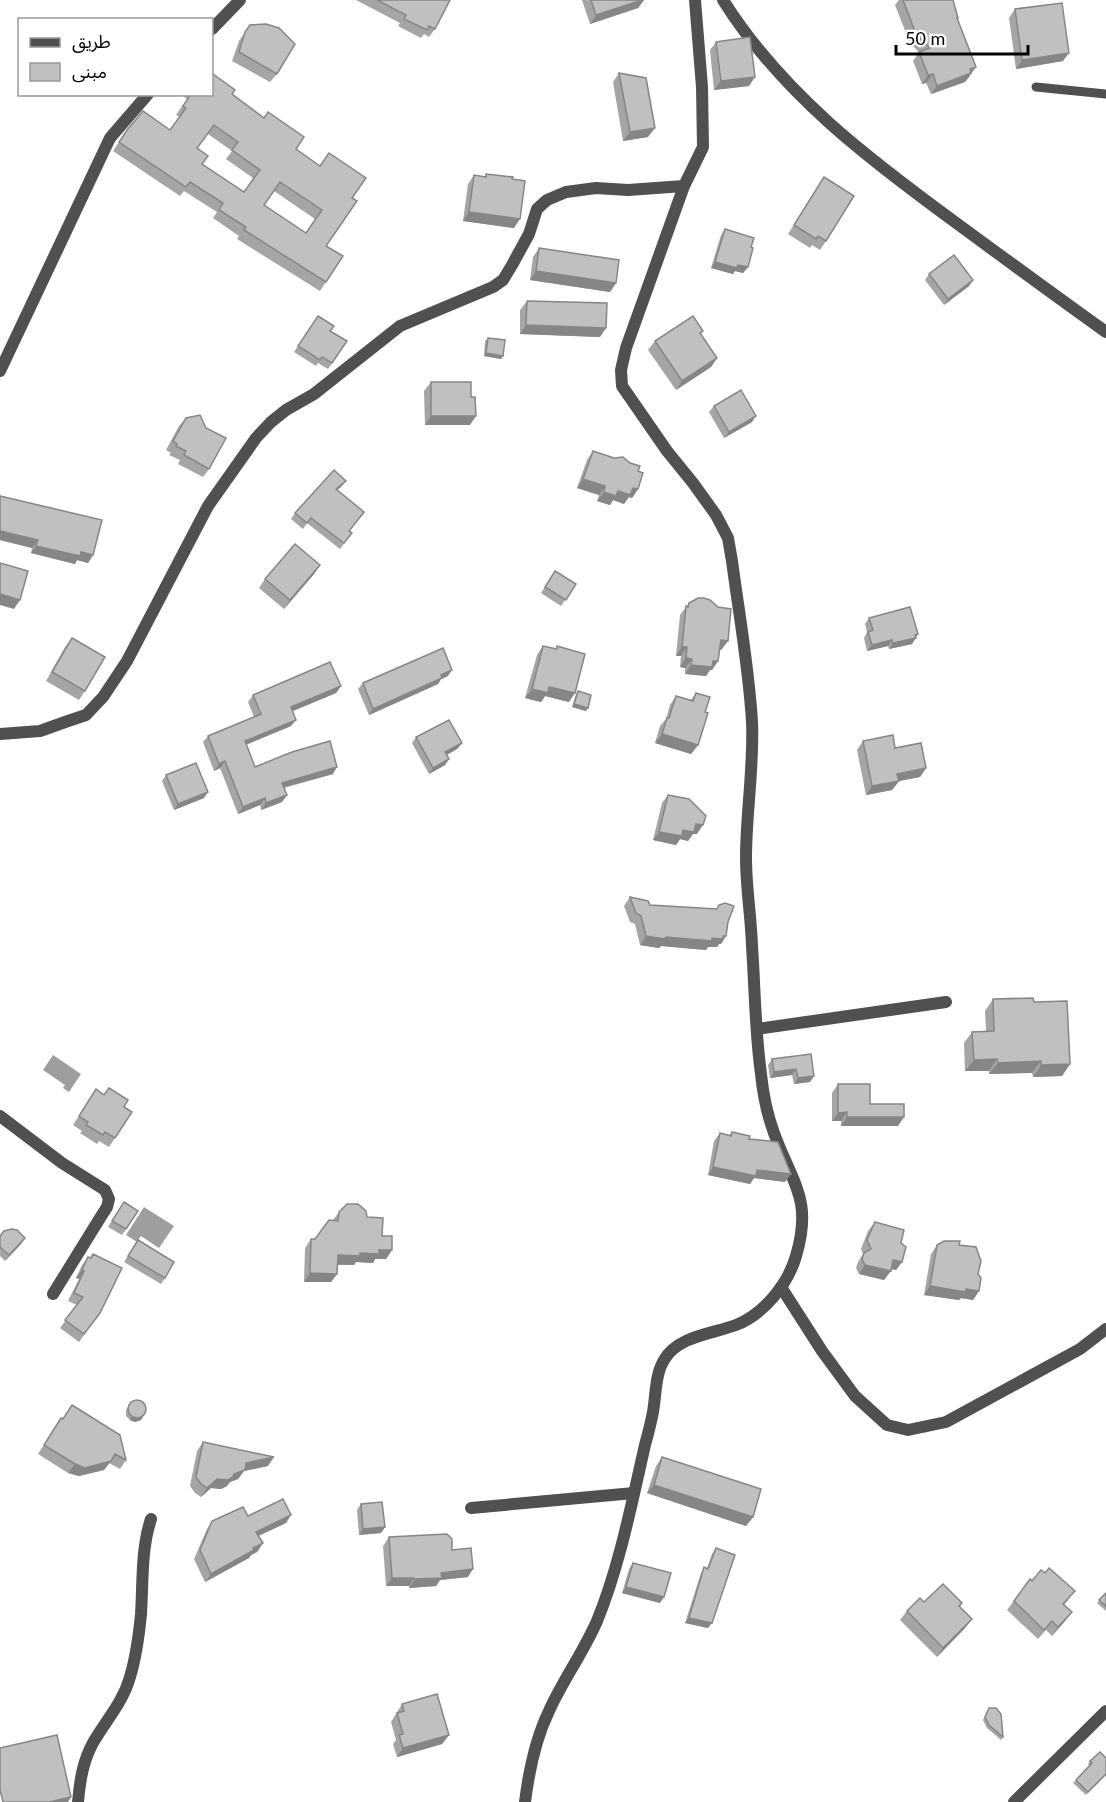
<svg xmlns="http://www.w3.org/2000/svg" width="1106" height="1802" font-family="Lato,'Noto Sans Arabic',sans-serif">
<rect width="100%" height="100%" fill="#fff"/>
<!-- water -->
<g fill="#9e9e9e">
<polygon points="53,1055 81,1074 69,1092 63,1088 65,1085 43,1070"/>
<polygon points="144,1207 174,1226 159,1248 141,1236 137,1242 126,1235"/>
</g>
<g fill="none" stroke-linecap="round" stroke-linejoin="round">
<!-- lane -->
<polyline stroke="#505050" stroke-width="9" points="1036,87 1106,94"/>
<!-- street -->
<g stroke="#505050" stroke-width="12">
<path d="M723,0C782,94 870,160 959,225C1008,261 1057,297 1106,332"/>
<polyline points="212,29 240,0"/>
<polyline points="0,371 110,138 148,94"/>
<polyline points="0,734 40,731 68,721 86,715 103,697 127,661 208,506 256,438 271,422 286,410 314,394 400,326 493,287 503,280 512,265 529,234 537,209 547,200 566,192 596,188 628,190 684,186"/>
<polyline points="757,1029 946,1002"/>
<polyline points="0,1116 62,1163 105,1190 109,1199 107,1207 100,1218 53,1294"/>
<polyline points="781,1287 822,1351 855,1396 887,1425 908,1430 946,1422 1080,1349 1106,1329"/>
<polyline points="471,1508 634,1493"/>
<path d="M78,1802C80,1780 83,1760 94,1741C107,1719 123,1702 130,1677C136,1657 139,1635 141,1614C143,1583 141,1549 151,1519"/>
<path d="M525,1802C529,1770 535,1740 549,1711C563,1680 583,1653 597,1621C619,1568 632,1502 645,1445C648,1434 651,1423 653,1412C656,1395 655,1375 664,1360C678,1336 712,1334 736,1325C764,1314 788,1284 796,1256C813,1199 792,1183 774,1133C767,1114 763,1094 761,1074C755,1031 755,989 752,946C751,916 746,887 746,858C746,813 754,767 752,722C749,669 739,614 732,561L728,538L716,515L693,483L667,451L622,386L621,370L626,348L684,186L703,147L702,87L695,0"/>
<polyline points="1014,1802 1106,1711"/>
</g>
</g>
<!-- wall -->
<g fill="#a5a5a5" fill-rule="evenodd">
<polygon points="356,0 450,0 435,29 429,37 424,34 421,38 398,26 400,23"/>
<polygon points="582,0 644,0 638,8 590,24"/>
<polygon points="899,0 953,0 970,76 965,82 931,94 926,83 922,84 913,61 919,52 910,43 895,5"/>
<polygon points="1015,9 1063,61 1016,69 1009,18"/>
<polygon points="250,25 277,74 270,82 232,61 239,41"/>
<polygon points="716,42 749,86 714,90 710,50"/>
<polygon points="619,73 648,137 623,141 613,82"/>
<path d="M184,94H232L352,198L326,246L343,256L320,291L237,239L239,236L213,218L217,212L184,191L180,196L113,151L127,130H170L180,117L176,115L187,99L183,96ZM208,134L232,151L226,159L253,178L244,192L202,164L197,148ZM274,191L315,219L306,233L264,205Z"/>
<polygon points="486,174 514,228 463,221 468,184 474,175 484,177"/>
<polygon points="824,177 826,241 820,250 812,245 810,248 788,234"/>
<polygon points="725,229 748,267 743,273 735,271 733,274 711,268 721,235"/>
<polygon points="539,248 616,283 610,292 530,280 533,257"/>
<polygon points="929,274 973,280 969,286 944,305 925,280"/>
<polygon points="527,301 600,337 520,334 520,310"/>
<polygon points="318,316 330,331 347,341 328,369 318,363 316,366 294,352"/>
<polygon points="703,331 701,335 717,358 711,367 676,390 648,350 655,341"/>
<polygon points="488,338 503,356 501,359 484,356 485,341"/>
<polygon points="431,382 471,397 470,425 425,425 424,391"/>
<polygon points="714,406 752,422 724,438 709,412"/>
<polygon points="186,418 209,469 203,477 178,464 180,460 169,455 171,453 166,450 179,426"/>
<polygon points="593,451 638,471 638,489 632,498 629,497 624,504 613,500 610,505 597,501 599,495 577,488 587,460"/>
<polygon points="342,486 337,490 350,531 352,533 340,549 307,523 303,529 291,519 295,513"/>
<polygon points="0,496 93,555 88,563 77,560 75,564 31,553 32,548 0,540"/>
<polygon points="320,565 314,574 284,609 259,588 265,579"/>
<polygon points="555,571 576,584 561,606 541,593"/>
<polygon points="689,603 728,641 721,650 720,649 718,661 712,670 710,670 706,676 685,674 685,668 680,667 681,656 676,656 680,615"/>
<polygon points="869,618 918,634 912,644 889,649 888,646 867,651 864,638 867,632 865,624"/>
<polygon points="72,638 85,691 79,700 46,681 65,647"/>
<polygon points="543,646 556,649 557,646 569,702 545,696 541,702 525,698 537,655"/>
<polygon points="448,676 441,679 438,684 369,715 358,689 363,683"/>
<polygon points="341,686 336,693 292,711 291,726 246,745 255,767 333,774 284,788 287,795 282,802 261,810 260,805 238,814 220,768 214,771 203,742 208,736 254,717 248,702 253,695"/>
<polygon points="578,691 586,711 572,707 576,694"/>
<polygon points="696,693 705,712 698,745 691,754 655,743 660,726 666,719 670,705 676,696 691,700"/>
<polygon points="416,737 462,743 457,749 447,755 449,759 445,765 429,774 412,743"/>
<polygon points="863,741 895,748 926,768 920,777 899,781 892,790 866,795 857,750"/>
<polygon points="166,775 204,798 174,810 162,781"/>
<polygon points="668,795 697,834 693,834 688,841 680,839 676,845 653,840 662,803"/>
<polygon points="630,897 650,905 728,922 726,936 721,944 719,944 717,947 708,947 706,950 661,946 659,948 640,945 635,924 630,922 624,906"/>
<polygon points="993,999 1034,1002 1070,1064 1062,1076 1033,1077 1032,1073 989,1074 989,1071 965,1071 964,1043 972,1032 986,1031 985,1011"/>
<polygon points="772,1059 814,1076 810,1082 794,1084 792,1075 770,1078 768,1065"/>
<polygon points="838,1084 870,1104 898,1126 841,1126 841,1121 832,1121 832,1093"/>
<polygon points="96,1089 124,1107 115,1138 109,1147 99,1141 97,1144 80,1133 82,1131 73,1125"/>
<polygon points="732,1132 749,1139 785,1182 754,1178 750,1184 708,1175 714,1141 720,1133 729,1135"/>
<polygon points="124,1202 138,1211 122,1235 108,1227"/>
<polygon points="339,1212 367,1217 382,1236 392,1250 386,1259 375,1259 373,1263 356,1262 354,1265 337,1265 337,1274 331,1282 304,1282 305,1248 311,1239 315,1239 333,1220"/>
<polygon points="875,1222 901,1243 902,1262 896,1270 891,1269 884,1280 859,1274 856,1268 858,1262 863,1254 861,1249 868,1231"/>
<polygon points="0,1236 21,1244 5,1261 0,1256"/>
<polygon points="138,1240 165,1278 161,1284 124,1262"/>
<polygon points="937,1245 959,1245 978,1274 979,1291 973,1300 961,1298 959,1300 924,1295 931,1254"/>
<polygon points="93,1254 100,1313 79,1342 60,1328 77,1305 68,1301 79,1279 76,1278 82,1265 88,1257 90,1258"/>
<polygon points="131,1402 141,1420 135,1422 130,1420 126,1416 126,1410"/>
<polygon points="72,1405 126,1460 120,1469 109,1463 104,1470 79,1476 68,1473 38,1454 61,1418 63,1419"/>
<polygon points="203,1442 268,1466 244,1471 238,1479 230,1482 227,1486 221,1489 211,1488 201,1497 195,1493 190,1486 197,1451"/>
<polygon points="662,1457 753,1517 746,1526 647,1493 656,1466"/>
<polygon points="361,1504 385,1527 381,1533 359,1535 357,1510"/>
<polygon points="248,1516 286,1523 258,1536 263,1543 257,1552 251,1555 249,1558 205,1582 194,1559 207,1529 212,1521"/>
<polygon points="389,1537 452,1550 468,1577 440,1580 436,1586 409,1588 409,1586 386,1586 383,1546"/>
<polygon points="716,1548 708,1628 685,1623 701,1573 704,1567 707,1568 712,1554"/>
<polygon points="633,1563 660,1603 622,1593 629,1569"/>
<polygon points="1030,1579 1068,1600 1064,1605 1072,1612 1065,1621 1052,1636 1046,1630 1038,1639 1007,1610"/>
<polygon points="1106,1593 1106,1611 1097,1603"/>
<polygon points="924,1602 962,1603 960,1607 965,1628 937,1657 900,1620 907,1611"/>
<polygon points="402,1704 449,1735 442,1744 397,1757 393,1744 396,1740 391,1722"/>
<polygon points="989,1708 1003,1737 1001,1740 987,1728 983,1720"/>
<polygon points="1090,1761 1106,1775 1086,1795 1073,1783 1090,1766 1088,1764"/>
</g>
<!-- shaded-wall -->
<g fill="#868686">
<polygon points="642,0 644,0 638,8 590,24 596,15"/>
<polygon points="1069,53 1063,61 1016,69 1022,60"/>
<polygon points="976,67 965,82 931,94 937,86"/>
<polygon points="933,74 926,83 922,84 928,75"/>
<polygon points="755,77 749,86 714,90 721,81"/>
<polygon points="655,128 648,137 623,141 630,132"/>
<polygon points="469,212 520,219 514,228 463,221"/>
<polygon points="715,262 738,265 748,267 743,273 735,271 733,274 711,268"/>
<polygon points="536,271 616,283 610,292 530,280"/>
<polygon points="973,280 969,286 944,305 948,299"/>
<polygon points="526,325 606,328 600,337 520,334"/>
<polygon points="486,353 503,356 501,359 484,356"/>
<polygon points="717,358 711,367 676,390 682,381"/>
<polygon points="431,416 476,416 470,425 425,425"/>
<polygon points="756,416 752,422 724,438 729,432"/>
<polygon points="583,479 605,486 599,495 577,488"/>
<polygon points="346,481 342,486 332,495 336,489"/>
<polygon points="633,488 638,489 632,498 629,497 624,504 613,500 610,505 597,501 604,492 618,491"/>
<polygon points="0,531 38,540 32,548 0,540"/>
<polygon points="36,546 81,552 93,555 88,563 77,560 75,564 31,553"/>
<polygon points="320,565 314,574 284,609 290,600"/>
<polygon points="0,594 20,600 14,609 0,605"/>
<polygon points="918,634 912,644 889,649 893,643"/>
<polygon points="721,640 728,641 721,650 715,649"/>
<polygon points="892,640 888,646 867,651 872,645"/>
<polygon points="682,647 687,647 681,656 676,656"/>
<polygon points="686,658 692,659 685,668 680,667"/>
<polygon points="713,661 718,661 712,670 710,670 706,676 685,674 691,665"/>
<polygon points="452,670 448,676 441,679 438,684 369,715 373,709 441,675"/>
<polygon points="341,686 336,693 286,714 291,707"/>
<polygon points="549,687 575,693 569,702 545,696 541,702 525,698 532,689"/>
<polygon points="574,704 588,708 586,711 572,707"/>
<polygon points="296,720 291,726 240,747 245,741"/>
<polygon points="662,734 698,745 691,754 655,743"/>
<polygon points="462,743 457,749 441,758 445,752"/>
<polygon points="449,759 445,765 429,774 433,768"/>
<polygon points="225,761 220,768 214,771 219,764"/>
<polygon points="337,767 333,774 277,789 282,783"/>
<polygon points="926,768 920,777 899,781 892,790 866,795 872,786 897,774"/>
<polygon points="208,792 204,798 174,810 178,804"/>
<polygon points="287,795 282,802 261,810 266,803"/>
<polygon points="265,798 260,805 238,814 243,807"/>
<polygon points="696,824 703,825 697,834 693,834 688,841 680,839 676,845 653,840 659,832 683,830"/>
<polygon points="646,936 712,938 723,936 726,936 721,944 719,944 717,947 708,947 706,950 661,946 659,948 640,945"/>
<polygon points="997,1059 989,1071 965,1071 974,1060"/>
<polygon points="1041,1061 1032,1073 989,1074 998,1063"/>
<polygon points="1070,1064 1062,1076 1033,1077 1041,1065"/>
<polygon points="796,1069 792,1075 770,1078 774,1072"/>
<polygon points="814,1076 810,1082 794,1084 798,1078"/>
<polygon points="847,1112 841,1121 832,1121 838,1113"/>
<polygon points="847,1117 904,1117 898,1126 841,1126"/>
<polygon points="713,1167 757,1170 791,1174 785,1182 754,1178 750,1184 708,1175"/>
<polygon points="25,1238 21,1244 5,1261 9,1255"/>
<polygon points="379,1250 392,1250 386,1259 375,1259 373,1263 356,1262 354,1265 331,1264 338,1255 360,1253"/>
<polygon points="893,1260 902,1262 896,1270 887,1268"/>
<polygon points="865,1265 891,1271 884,1280 859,1274"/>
<polygon points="82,1270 84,1271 79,1279 76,1278"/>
<polygon points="310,1273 337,1274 331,1282 304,1282"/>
<polygon points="930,1286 966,1289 979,1291 973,1300 961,1298 959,1300 924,1295"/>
<polygon points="132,1417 143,1417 141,1420 135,1422 130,1420"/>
<polygon points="274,1457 268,1466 244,1471 238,1479 230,1482 227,1486 221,1489 211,1488 201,1497 207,1488 217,1479 246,1463"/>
<polygon points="111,1461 104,1470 79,1476 68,1473 75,1464"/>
<polygon points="654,1485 753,1517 746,1526 647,1493"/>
<polygon points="291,1515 286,1523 250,1540 256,1532"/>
<polygon points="385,1527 381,1533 359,1535 363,1529"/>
<polygon points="263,1543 257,1552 251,1555 249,1558 205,1582 211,1574"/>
<polygon points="473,1569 468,1577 440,1580 436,1586 409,1588 415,1579 441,1573"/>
<polygon points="392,1578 414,1578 409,1586 386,1586"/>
<polygon points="626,1587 664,1597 660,1603 622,1593"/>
<polygon points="1072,1612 1065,1621 1052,1636 1058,1627"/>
<polygon points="689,1618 712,1623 708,1628 685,1623"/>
<polygon points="972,1619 965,1628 937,1657 943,1648"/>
<polygon points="449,1735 442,1744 397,1757 403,1748"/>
<polygon points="71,1797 68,1802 49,1802"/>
</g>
<!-- building -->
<g fill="#c0c0c0" stroke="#868686" stroke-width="1.5" fill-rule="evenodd">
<polygon points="377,0 450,0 435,29 429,26 427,30 404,19 406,15"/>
<polygon points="591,0 642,0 596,15"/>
<polygon points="903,0 953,0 958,18 957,18 976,67 970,69 971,73 937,86 933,74 928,75 919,52 930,48 916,34"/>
<polygon points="1062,3 1069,53 1022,60 1015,9"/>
<polygon points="266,24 279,28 295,44 277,74 239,52 245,32 250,25"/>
<polygon points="750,37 755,77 721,81 716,42"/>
<polygon points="619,73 646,78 655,128 630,132"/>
<path d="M213,74L235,90L232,94L264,118L268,112L304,137L296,149L320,166L329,153L366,178L352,198L357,201L326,246L343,256L326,282L244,230L246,227L219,210L223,203L190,182L186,187L119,142L127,130L143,111L170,130L186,108L183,106L191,94H212V76ZM214,125L238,142L232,150L260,170L244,192L202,164L208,156L197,148ZM280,182L322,210L306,233L264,205Z"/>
<polygon points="486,174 513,177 512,179 525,181 520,219 469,212 474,175 486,177"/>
<polygon points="824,177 854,196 826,241 818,236 816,239 794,225"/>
<polygon points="725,229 754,238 751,247 753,248 748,267 738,265 737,268 715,262"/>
<polygon points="539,248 619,260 616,283 536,271"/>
<polygon points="954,255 973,280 948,299 929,274"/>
<polygon points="527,301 607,303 606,328 526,325"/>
<polygon points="318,316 334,326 330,331 347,341 332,363 322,357 320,360 298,346"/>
<polygon points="693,316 703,331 700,333 717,358 682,381 655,341"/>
<polygon points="488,338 505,340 503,356 486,353"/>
<polygon points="431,382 471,382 471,397 475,397 476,416 431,416"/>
<polygon points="741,390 756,416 729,432 714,406"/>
<polygon points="200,415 206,428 226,438 209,469 184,455 186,451 176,446 177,444 173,441 186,418"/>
<polygon points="593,451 614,458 623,457 630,463 640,466 638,471 643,473 638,489 633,488 630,495 618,491 616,496 604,492 605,486 583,479"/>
<polygon points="334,470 346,481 336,489 364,512 349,531 352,533 344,543 311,518 307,523 295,513"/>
<polygon points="0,496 102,520 93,555 81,552 80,556 36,546 38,540 0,531"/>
<polygon points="295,544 320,565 290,600 265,579"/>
<polygon points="0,563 28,571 20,600 0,594"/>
<polygon points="555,571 576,584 566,600 545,587"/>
<polygon points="698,598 704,598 710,600 718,607 731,609 728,641 721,640 718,661 713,661 712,667 691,665 692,659 686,658 687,647 682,647 686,606 688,607 689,603"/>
<polygon points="910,607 918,634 915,635 916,638 893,643 892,640 872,645 868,632 873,630 869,618"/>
<polygon points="72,638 105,657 85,691 52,672"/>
<polygon points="543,646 557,649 557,646 585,654 575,693 549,687 548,693 532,689"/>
<polygon points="443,648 452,670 441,675 442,678 373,709 363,683"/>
<polygon points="330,662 341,686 291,707 296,720 245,741 255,767 292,752 330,741 337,767 282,783 287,795 266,803 265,798 243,807 225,761 219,764 208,736 261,714 253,695"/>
<polygon points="578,691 591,695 588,708 574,704"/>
<polygon points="696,693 710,697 705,712 708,713 698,745 662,734 667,718 669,718 676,696 693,701"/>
<polygon points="449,720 462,743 445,752 449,759 433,768 416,737"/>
<polygon points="893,735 895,748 921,743 926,768 897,774 899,781 872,786 863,741"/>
<polygon points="196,763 208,792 178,804 166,775"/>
<polygon points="668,795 689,799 706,816 703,825 696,824 694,832 683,830 682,836 659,832"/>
<polygon points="630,897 648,901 650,905 717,909 719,905 725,903 734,906 728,922 726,936 723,936 723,939 712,938 712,941 666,937 665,939 646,936 641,916 636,913"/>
<polygon points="1033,998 1034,1002 1067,1001 1070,1064 1041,1065 1041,1061 998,1063 997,1059 974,1060 972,1032 994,1031 993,999"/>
<polygon points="811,1054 814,1076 798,1078 796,1069 774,1072 772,1059"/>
<polygon points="838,1084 870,1084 870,1104 904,1104 904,1117 847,1117 847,1112 838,1113"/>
<polygon points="109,1088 128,1100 124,1107 132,1112 115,1138 105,1132 103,1135 86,1125 88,1122 79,1116 96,1089 104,1095"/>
<polygon points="732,1132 750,1136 749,1139 778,1142 791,1174 757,1170 756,1176 713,1167 720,1133 731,1136"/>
<polygon points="124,1202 138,1211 126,1229 112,1221"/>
<polygon points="347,1204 358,1204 366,1211 367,1217 383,1218 382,1236 392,1236 392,1250 379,1250 379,1254 360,1253 360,1256 338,1255 337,1274 310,1273 311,1239 315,1239 329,1220 338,1221 339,1212"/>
<polygon points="875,1222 904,1230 901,1243 906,1247 902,1262 893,1260 891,1271 865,1265 862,1259 864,1253 871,1249 867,1240"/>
<polygon points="11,1229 17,1230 25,1238 9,1255 0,1247 0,1236 4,1231"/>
<polygon points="138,1240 174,1262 165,1278 128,1256"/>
<polygon points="944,1241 960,1241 959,1245 976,1247 981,1261 978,1274 981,1278 979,1291 966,1289 965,1292 930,1286 937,1245"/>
<polygon points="93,1254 122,1268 100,1313 84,1334 65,1320 83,1297 74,1293 84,1271 82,1270 88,1257 91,1258"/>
<circle cx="137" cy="1409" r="9"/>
<polygon points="72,1405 120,1435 126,1460 115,1454 111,1461 85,1468 75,1464 44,1445 61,1418 63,1419"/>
<polygon points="203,1442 274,1457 246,1463 245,1470 234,1474 233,1477 228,1480 217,1479 207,1488 201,1484 196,1477"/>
<polygon points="662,1457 761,1489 753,1517 654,1485"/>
<polygon points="283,1499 291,1515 256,1532 263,1543 253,1548 254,1550 211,1574 200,1550 212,1521 243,1507 248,1516"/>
<polygon points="382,1502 385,1527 363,1529 361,1504"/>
<polygon points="447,1534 452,1539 452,1550 471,1548 473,1569 441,1573 442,1578 415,1579 414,1578 392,1578 389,1537"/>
<polygon points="716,1548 735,1555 712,1623 689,1618 704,1567 708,1569"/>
<polygon points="633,1563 671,1573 664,1597 626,1587"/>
<polygon points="1049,1568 1075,1591 1063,1604 1072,1612 1058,1627 1052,1621 1044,1630 1014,1601 1030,1579 1032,1581 1041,1570 1045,1573"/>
<polygon points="943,1584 962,1603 959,1606 972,1619 943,1648 907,1611 920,1598 924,1602"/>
<polygon points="1106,1593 1106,1606 1099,1600"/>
<polygon points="437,1694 449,1735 403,1748 399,1735 403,1734 397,1713 404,1711 402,1704"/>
<polygon points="989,1708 996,1708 1001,1714 1003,1737 989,1725 985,1717"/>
<polygon points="57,1735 71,1797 49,1802 3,1802 0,1790 0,1748"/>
<polygon points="1100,1752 1106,1758 1106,1774 1088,1792 1076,1780 1092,1763 1090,1761"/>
</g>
<!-- legend -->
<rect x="18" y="18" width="195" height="78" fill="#ffffff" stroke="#999999" stroke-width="1.5"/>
<rect x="30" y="38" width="30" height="9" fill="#505050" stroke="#999999" stroke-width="1.5"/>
<text x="72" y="48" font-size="18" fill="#000000">طريق</text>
<rect x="30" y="63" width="30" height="18" fill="#c0c0c0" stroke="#999999" stroke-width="1.5"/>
<text x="72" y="78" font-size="18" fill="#000000">مبنى</text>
<!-- scale -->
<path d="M896 45v9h132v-9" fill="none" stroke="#000000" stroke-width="3"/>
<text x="905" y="45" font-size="18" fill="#000000" stroke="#ffffff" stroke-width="4.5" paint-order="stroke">50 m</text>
</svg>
